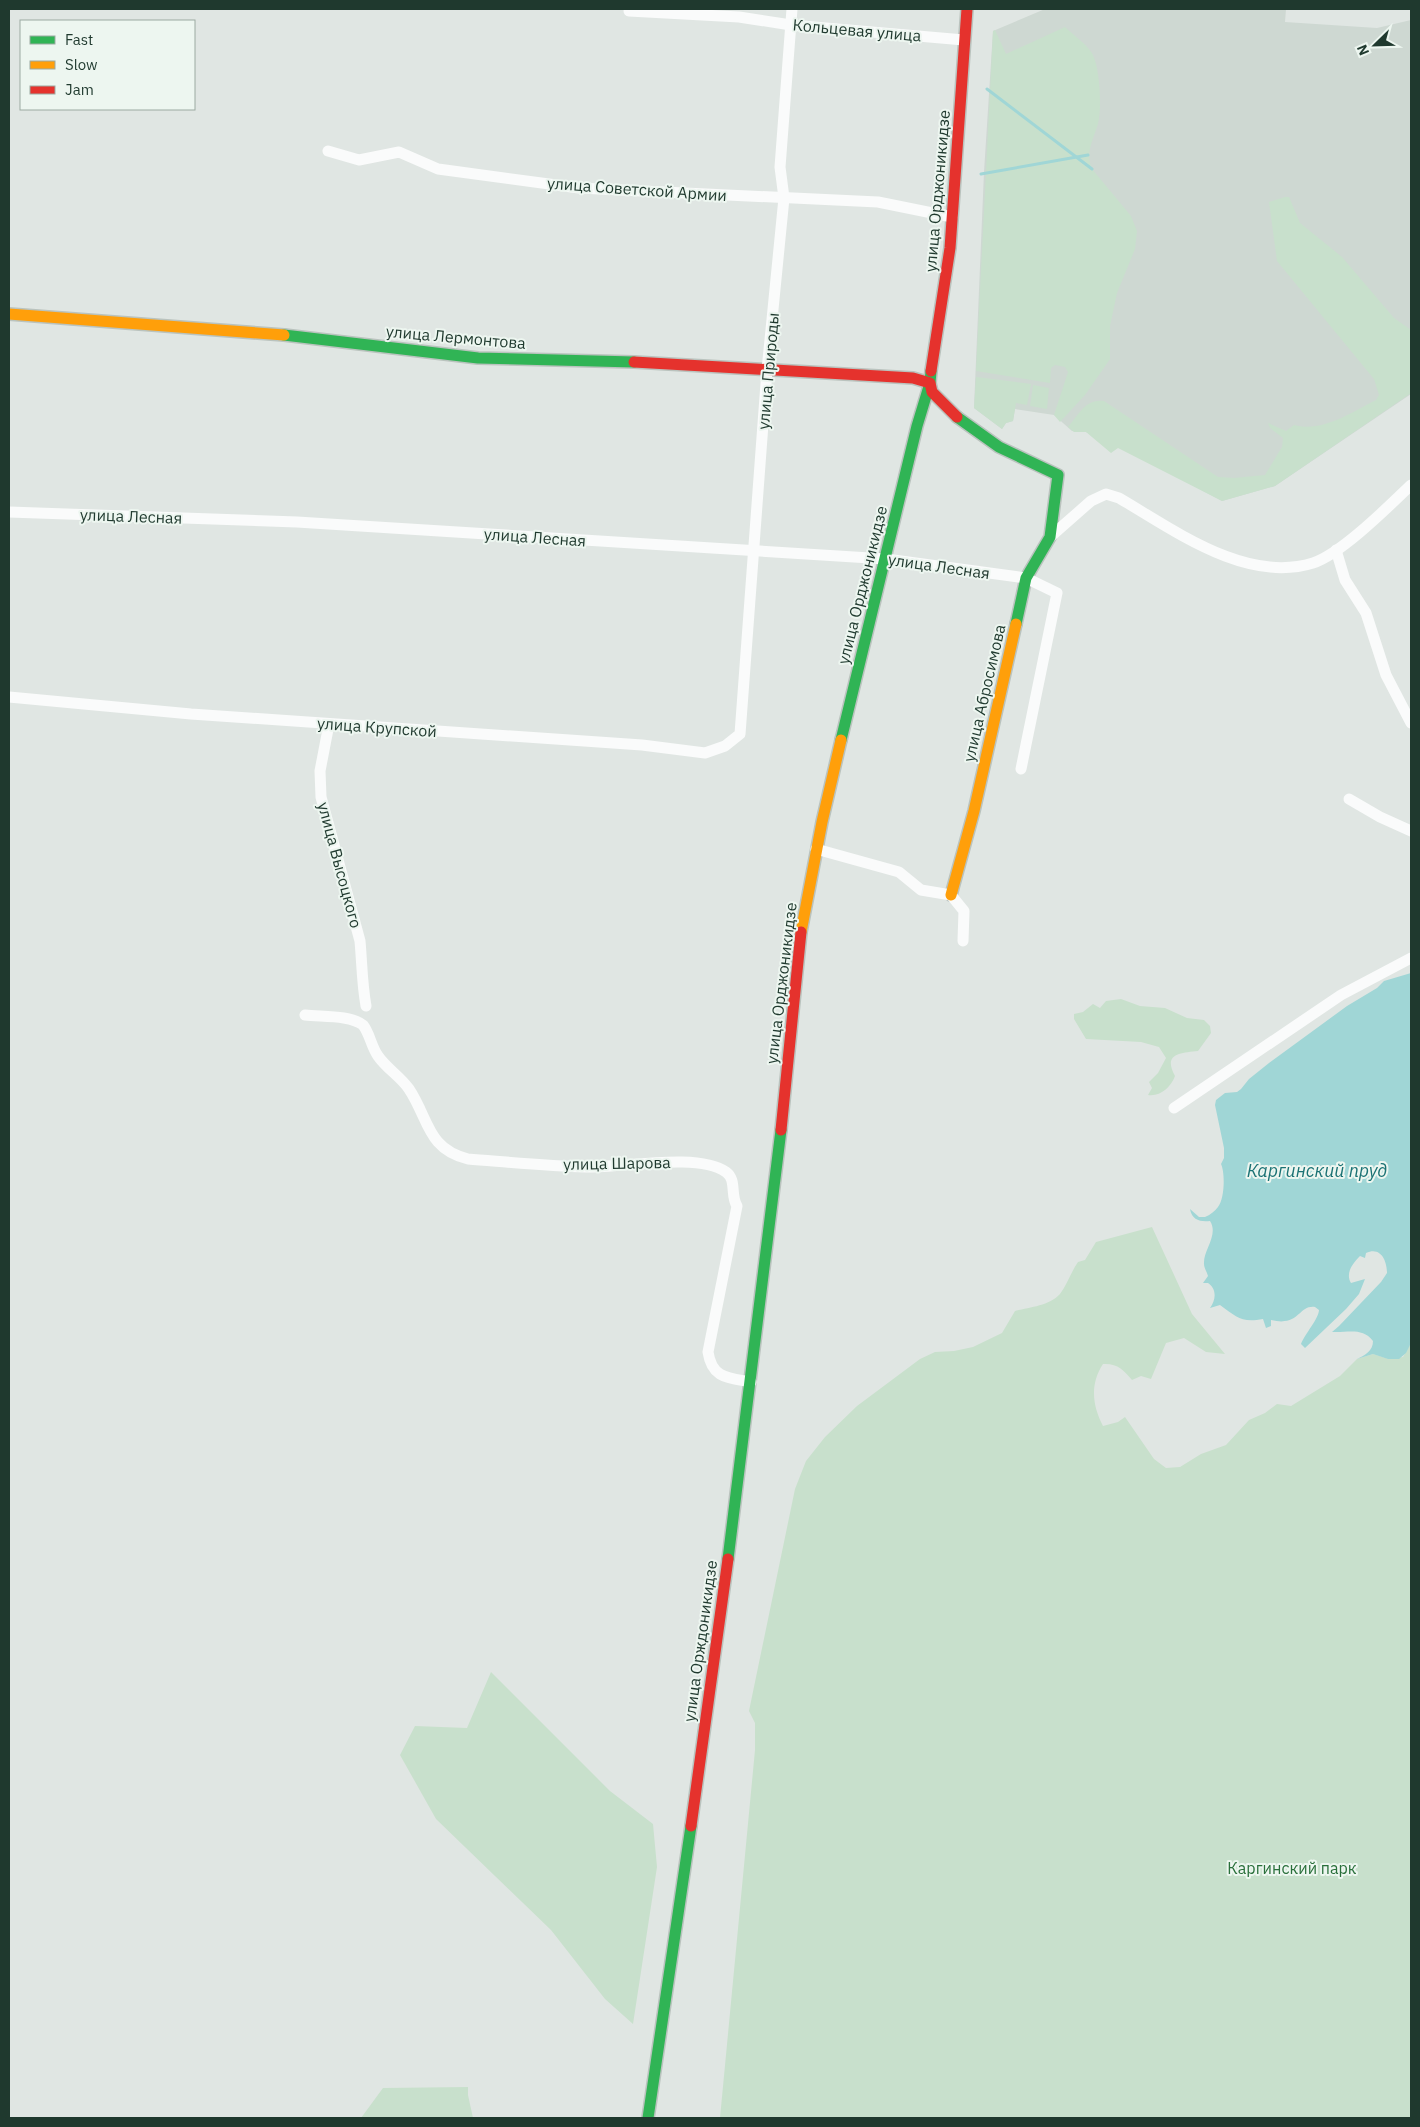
<svg xmlns="http://www.w3.org/2000/svg" width="1420" height="2127" font-family="'IBM Plex Sans',sans-serif">
<rect width="100%" height="100%" fill="#e0e6e3"/>
<!-- built -->
<polygon fill="#ced8d2" points="1045,9 1286,9 1285,22 1377,28 1411,20 1411,394 1275,486 1222,501 1140,457 1086,432 1072,431 1054,415 1015,409 1013,421 1006,423 1002,429 974,408 984,172 993,31"/>
<!-- green -->
<g fill="#c8e0cc">
<path d="M1065,27C1073,35 1088,45 1093,55C1100,70 1102,108 1098,124C1093,140 1085,153 1092,169L1131,216L1137,231L1135,249L1117,293L1110,326V359L1085,395L1060,422L1054,415L1068,372L1065,367L1055,365L1051,368L1050,383L976,371L993,31L995,30L1006,54Z"/>
<path d="M1285,197H1289L1300,223L1342,257L1394,318L1411,330V393L1275,486L1222,501L1118,448L1111,453L1086,432H1074L1068,427C1079,414 1086,398 1104,401L1218,477L1234,478L1265,475L1282,447L1283,438L1270,428L1268,423L1286,431L1294,425C1322,433 1352,412 1376,400L1379,395L1374,379L1277,261L1269,202Z"/>
<polygon points="976,377 1031,384 1027,405 1016,403 1013,421 1006,423 1002,429 974,408"/>
<polygon points="1033,385 1049,388 1047,409 1030,406"/>
<path d="M1121,999L1140,1006L1165,1008L1187,1018L1204,1020L1210,1026L1211,1033L1198,1051C1179,1053 1163,1054 1175,1076C1171,1087 1160,1097 1148,1095L1152,1088L1149,1082L1158,1073L1166,1058L1159,1047L1141,1042L1086,1039L1074,1019V1014L1083,1012L1093,1004L1100,1008L1106,1001Z"/>
<path d="M1152,1227L1192,1314L1225,1354L1206,1352L1184,1338L1166,1343L1151,1379L1141,1376L1132,1380C1124,1370 1117,1363 1103,1364C1090,1384 1092,1405 1103,1426L1118,1422L1125,1417L1154,1459L1166,1468L1180,1467L1201,1454L1226,1445L1249,1420L1265,1413L1277,1404L1291,1406L1340,1376L1357,1359L1373,1354L1389,1359L1403,1357L1411,1343V2118H720L755,1750V1723L749,1711L795,1489L806,1461L825,1437L857,1406L920,1359L935,1352L954,1351L973,1347L1002,1333L1015,1311C1030,1307 1049,1306 1060,1294C1067,1285 1071,1272 1078,1262L1085,1260L1096,1242Z"/>
<polygon points="491,1672 610,1791 653,1824 657,1867 633,2024 605,1999 551,1930 436,1819 400,1755 415,1726 467,1728"/>
<polygon points="468,2087 468,2095 473,2118 361,2118 383,2088"/>
</g>
<!-- water -->
<path fill="#a0d6d6" d="M1411,973V1343L1406,1353L1399,1359H1388L1373,1354L1357,1359C1365,1355 1373,1351 1373,1341C1362,1327 1348,1333 1332,1332L1339,1326L1381,1282L1387,1273C1387,1261 1381,1246 1366,1253L1365,1258L1360,1256C1353,1263 1345,1273 1351,1283L1365,1279L1359,1294L1346,1309L1305,1348L1301,1344C1305,1334 1319,1318 1319,1310L1315,1307C1298,1305 1300,1327 1271,1320V1326L1266,1328L1263,1319C1241,1323 1237,1317 1220,1305L1210,1308C1216,1300 1217,1289 1208,1283H1203L1208,1276C1207,1272 1204,1268 1204,1264C1203,1250 1219,1235 1210,1221C1200,1222 1192,1220 1190,1209L1199,1217H1205C1210,1215 1215,1211 1218,1207C1225,1198 1225,1172 1221,1164L1224,1158V1148L1215,1105L1216,1100L1225,1093L1237,1092L1241,1089L1249,1079L1269,1063L1347,1006L1377,988L1384,981Z"/>
<g fill="none" stroke-linecap="round" stroke-linejoin="round">
<!-- stream -->
<g stroke="#a0d6d6" stroke-width="3">
<polyline points="987,89 1092,169"/>
<polyline points="981,174 1088,155"/>
</g>
<defs>
<g id="fast">
<polyline points="284,335 478,358 634,362"/>
<polyline points="957,417 999,447 1058,475 1050,537 1026,578 1016,624"/>
<polyline points="841,740 917,426 930,383 931,371"/>
<polyline points="728,1559 781,1130"/>
<polyline points="648,2118 691,1826"/>
</g>
<g id="slow">
<polyline points="9,314 284,335"/>
<polyline points="951,895 974,811 1016,624"/>
<polyline points="801,932 822,822 841,740"/>
</g>
<g id="jam">
<polyline points="634,362 913,378 930,383 932,392 957,417"/>
<polyline points="931,371 950,248 967,9"/>
<polyline points="781,1130 801,932"/>
<polyline points="691,1826 728,1559"/>
</g>
</defs>
<!-- fast casing -->
<use href="#fast" stroke="#bac3be" stroke-width="14"/>
<!-- slow casing -->
<use href="#slow" stroke="#bac3be" stroke-width="14"/>
<!-- jam casing -->
<use href="#jam" stroke="#bac3be" stroke-width="14"/>
<!-- street -->
<g stroke="#fafbfb" stroke-width="11">
<polyline points="629,11 739,17 791,25 964,40"/>
<polyline points="328,151 359,160 399,152 438,169 579,188 878,202 952,217"/>
<polyline points="9,512 297,522 886,559 1026,578 1057,593 1021,769"/>
<path d="M1050,537L1091,501L1106,494L1119,498C1174,530 1246,584 1313,563C1341,554 1389,506 1411,485"/>
<polyline points="1336,550 1345,580 1366,613 1386,675 1411,723"/>
<polyline points="9,697 191,714 642,745 705,753 725,746 740,734 767,370 784,198 780,167 792,9"/>
<path d="M329,724L320,771L321,797L360,941C362,963 362,984 366,1006"/>
<polyline points="1349,799 1380,817 1411,831"/>
<polyline points="816,849 899,872 921,890 951,895 964,911 963,941"/>
<path d="M305,1015C322,1017 350,1015 363,1025C370,1034 371,1046 378,1056C387,1069 400,1076 409,1089C429,1119 427,1149 468,1159C507,1162 547,1166 586,1167C621,1168 698,1152 726,1172C737,1180 730,1195 737,1206L708,1352C712,1379 729,1378 751,1382"/>
<polyline points="1174,1108 1341,995 1411,958"/>
</g>
<!-- fast -->
<use href="#fast" stroke="#30b455" stroke-width="11"/>
<!-- slow -->
<use href="#slow" stroke="#ff9f0a" stroke-width="11"/>
<!-- jam -->
<use href="#jam" stroke="#e5322d" stroke-width="11"/>
</g>
<g text-anchor="middle" stroke-width="4" stroke-linejoin="round" paint-order="stroke">
<!-- street labels -->
<g font-size="16" fill="#1f392e" stroke="#edf6f0">
<text transform="translate(857 30) rotate(5)" y="6">Кольцевая улица</text>
<text transform="translate(637 189) rotate(4)" y="6">улица Советской Армии</text>
<text transform="translate(937 191) rotate(-85)" y="6">улица Орджоникидзе</text>
<text transform="translate(456 337) rotate(5)" y="6">улица Лермонтова</text>
<text transform="translate(768 371) rotate(-85)" y="6">улица Природы</text>
<text transform="translate(131 516) rotate(2)" y="6">улица Лесная</text>
<text transform="translate(535 537) rotate(4)" y="6">улица Лесная</text>
<text transform="translate(939 566) rotate(8)" y="6">улица Лесная</text>
<text transform="translate(862 585) rotate(-76)" y="6">улица Орджоникидзе</text>
<text transform="translate(984 693) rotate(-77)" y="6">улица Абросимова</text>
<text transform="translate(377 727) rotate(4)" y="6">улица Крупской</text>
<text transform="translate(340 865) rotate(75)" y="6">улица Высоцкого</text>
<text transform="translate(781 983) rotate(-83)" y="6">улица Орджоникидзе</text>
<text transform="translate(617 1163) rotate(-1)" y="6">улица Шарова</text>
<text transform="translate(700 1641) rotate(-82)" y="6">улица Орждоникидзе</text>
</g>
<!-- park labels -->
<g font-size="16" fill="#296f3a" stroke="#edf6f0">
<text x="1292" y="1874">Каргинский парк</text>
</g>
<!-- water labels -->
<g font-size="18" font-style="italic" fill="#1a7274" stroke="#edf6f0">
<text x="1317" y="1177">Каргинский пруд</text>
</g>
</g>
<!-- border -->
<rect width="1420" height="2127" fill="none" stroke="#1f392e" stroke-width="20"/>
<!-- legend -->
<rect x="20" y="20" width="175" height="90" fill="#edf6f0" stroke="#9baaa2"/>
<rect x="30" y="36" width="25" height="8" fill="#30b455" stroke="#9baaa2"/>
<text x="65" y="45" font-size="15" fill="#1f392e">Fast</text>
<rect x="30" y="61" width="25" height="8" fill="#ff9f0a" stroke="#9baaa2"/>
<text x="65" y="70" font-size="15" fill="#1f392e">Slow</text>
<rect x="30" y="86" width="25" height="8" fill="#e5322d" stroke="#9baaa2"/>
<text x="65" y="95" font-size="15" fill="#1f392e">Jam</text>
<!-- north arrow -->
<g transform="translate(1375 45) rotate(247)" stroke="#edf6f0" stroke-width="4" paint-order="stroke">
<path d="M0-4L9 19L0 12L-9 19Z" fill="#1f392e"/>
<text y="-8" font-size="14" font-weight="bold" text-anchor="middle" fill="#1f392e">N</text>
</g>
</svg>
